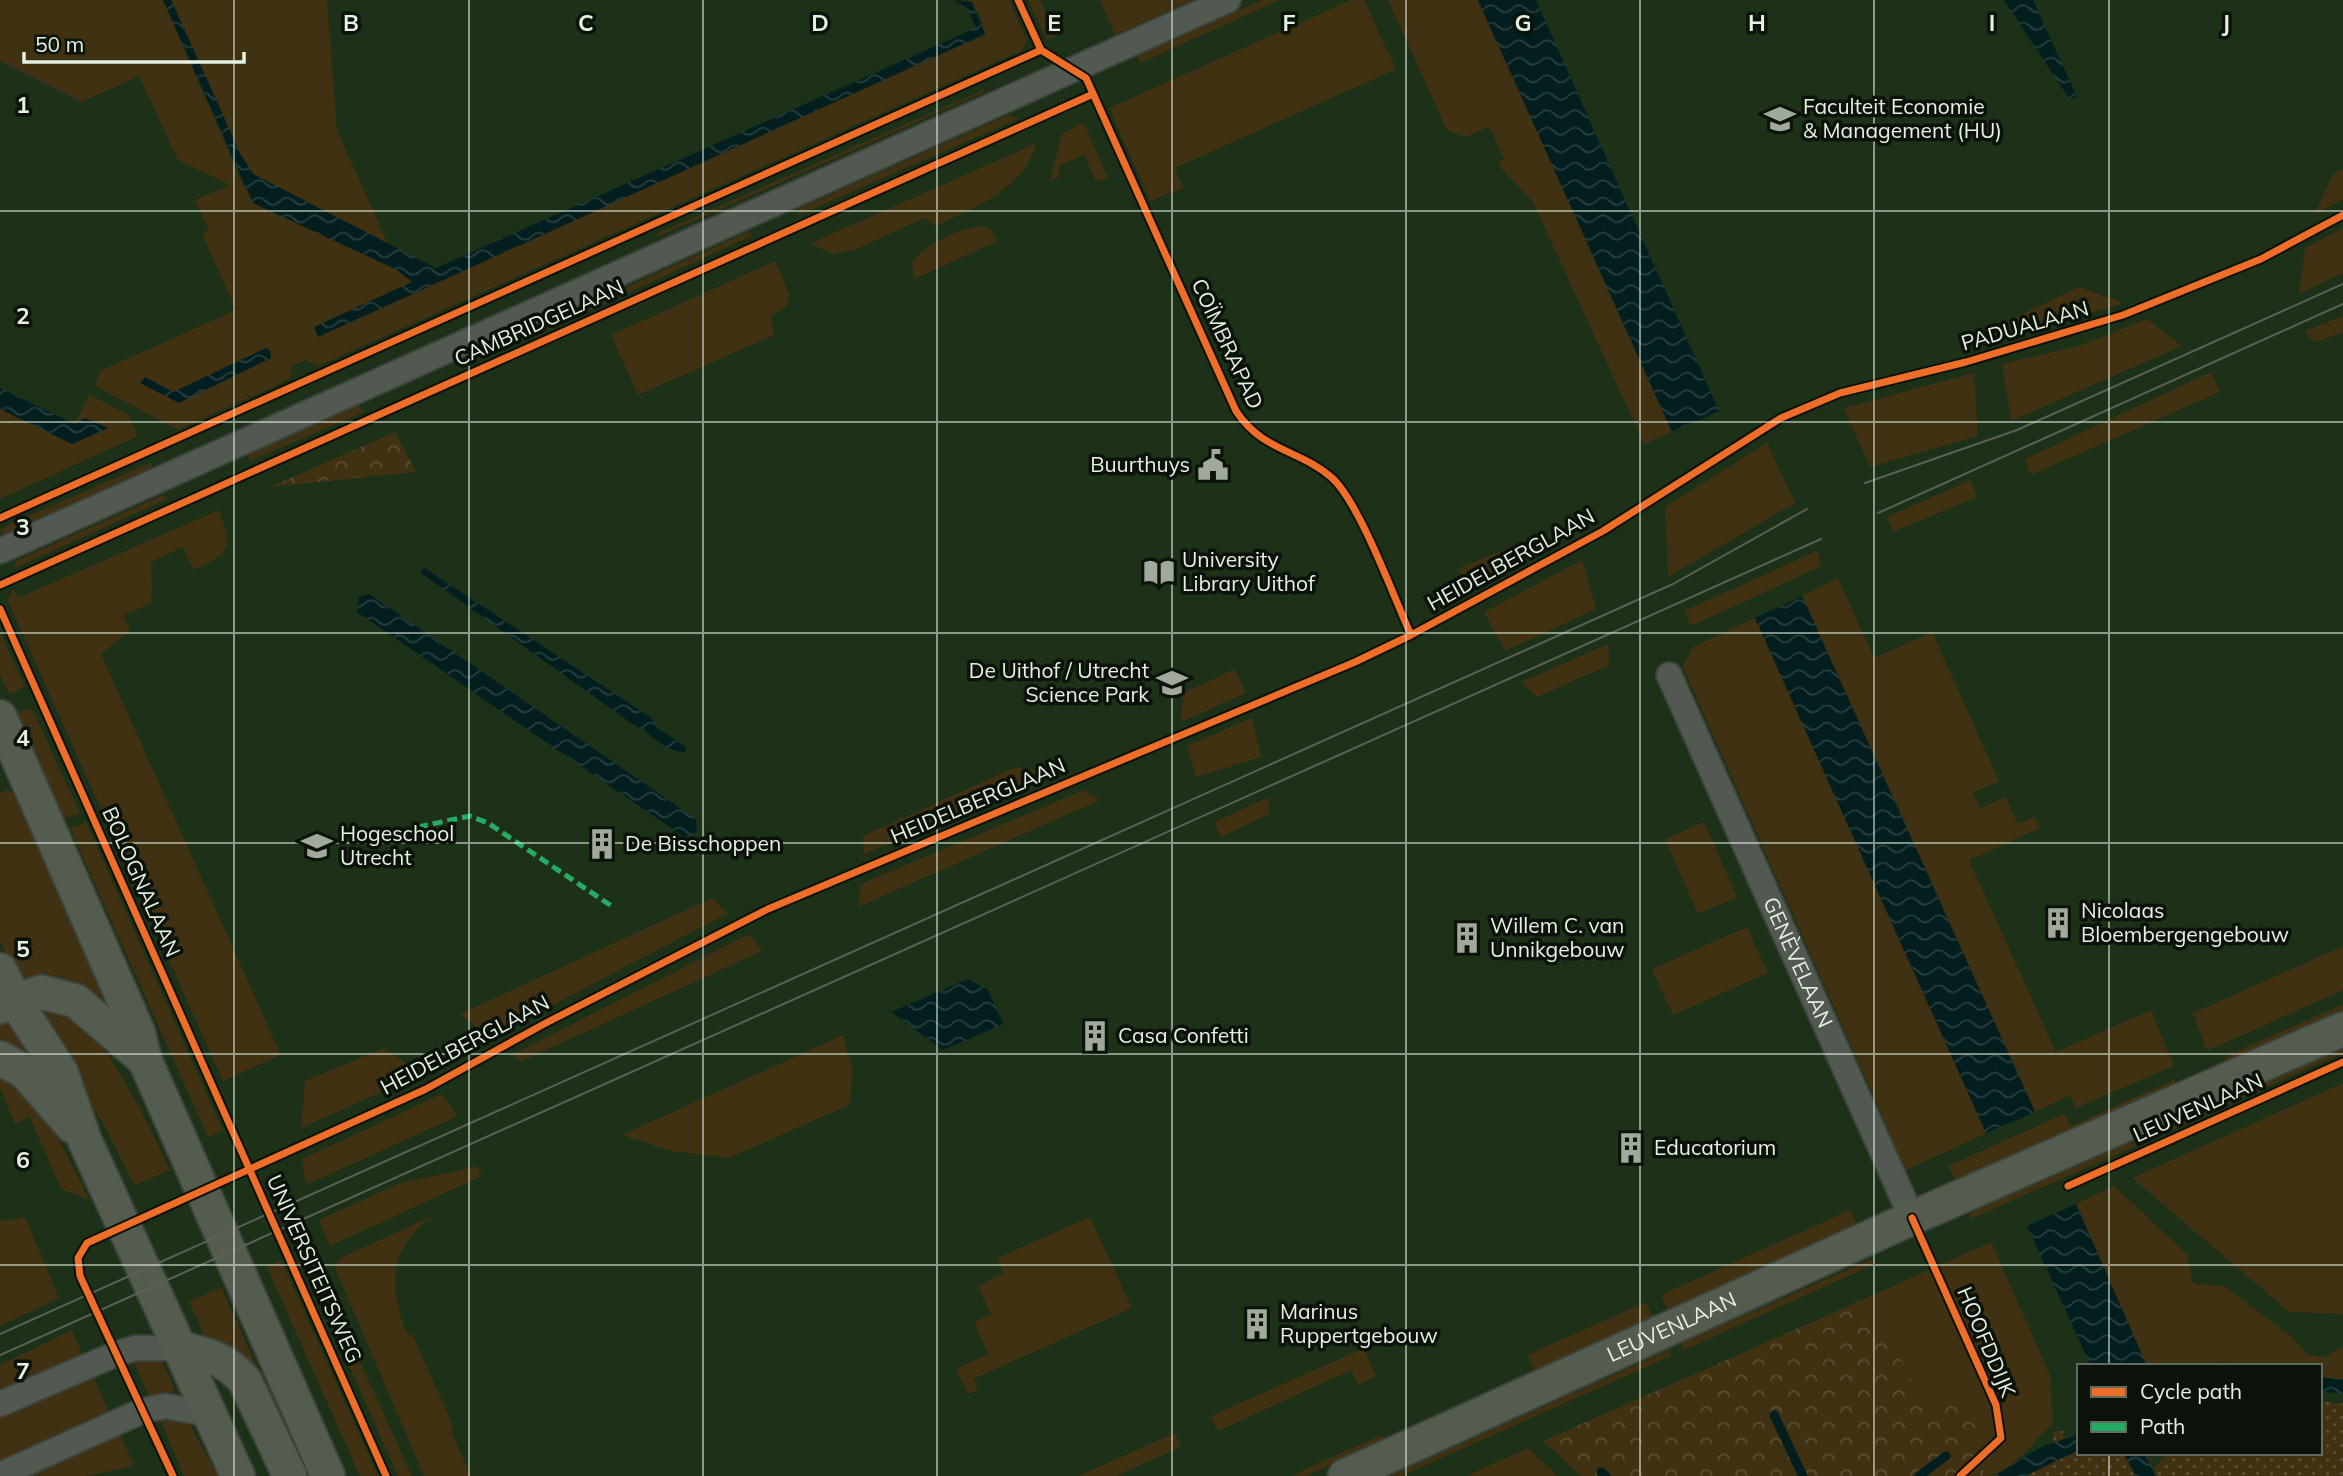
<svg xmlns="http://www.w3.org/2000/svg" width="2343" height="1476" font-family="Mulish,sans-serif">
<defs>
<pattern id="forest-crowns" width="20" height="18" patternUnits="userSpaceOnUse" patternTransform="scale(1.75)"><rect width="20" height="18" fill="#403113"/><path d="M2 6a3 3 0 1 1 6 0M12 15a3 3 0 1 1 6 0" fill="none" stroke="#5b4f35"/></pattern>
<pattern id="garden-dots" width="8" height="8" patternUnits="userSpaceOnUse" patternTransform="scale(1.75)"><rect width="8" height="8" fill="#403113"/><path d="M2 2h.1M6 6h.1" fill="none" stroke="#5b4f35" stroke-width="1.8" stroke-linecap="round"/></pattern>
<pattern id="water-waves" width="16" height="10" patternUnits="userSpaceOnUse" patternTransform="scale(1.75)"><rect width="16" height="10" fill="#031e1e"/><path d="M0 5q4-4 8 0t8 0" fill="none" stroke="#283f3f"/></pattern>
</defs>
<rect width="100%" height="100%" fill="#1e271b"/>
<!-- built -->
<path fill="#1d3118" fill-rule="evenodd" d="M0,0H2343V1476H0ZM2079,1366H2320V1453H2079Z"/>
<!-- grass -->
<g fill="#403113" fill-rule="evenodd">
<path d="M0,0H163L244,187L397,270L412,282L314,327L985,35L980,16L968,0H1009L1027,40L1023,50L318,366L305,360L292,366L290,379L178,430L95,386L100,371L236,310L202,234L209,230L195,200L230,185L178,160L139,76L82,102L0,61ZM266,349L270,351L271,358L179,402L141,383L146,377L173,393Z"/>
<polygon points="171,0 327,0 337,130 388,244 253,174 241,155"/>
<polygon points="1028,0 1040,0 1056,35 1047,40"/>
<polygon points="1100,0 1192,0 1115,35"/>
<polygon points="1262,0 1280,0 1140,63 1137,56"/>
<polygon points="1351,0 1364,0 1396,69 1175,168 1183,188 1150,201 1109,108"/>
<polygon points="1388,0 1478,0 1672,432 1644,444 1533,202 1498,165 1504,159 1489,127 1465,137 1447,130"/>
<polygon points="985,89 982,93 657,237 658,233"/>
<polygon points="1008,115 1020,118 799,215 798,209"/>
<polygon points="1080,124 1085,126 1108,178 1096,182 1084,155 1058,166 1059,177 1050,180 1062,134"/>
<path d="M1037,143C1021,191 978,206 935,226L925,218L854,250L833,254L811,243Z"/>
<polygon points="2343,169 2343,199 2314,215 2333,174"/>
<path d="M983,226L991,230L998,241L914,279L912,263C925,243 959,229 983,226Z"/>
<polygon points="2343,228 2343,273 2299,294 2305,248"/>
<polygon points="750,231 752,236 546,330 542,325"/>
<polygon points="775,261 790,296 786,307 771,316 774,335 638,395 611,335"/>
<polygon points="2079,287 2124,303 2001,339 2003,323"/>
<polygon points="2343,316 2343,332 2317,342 2311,340 2305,331"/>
<polygon points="2147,319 2182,346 2011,421 2002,364 2079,346"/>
<polygon points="2211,372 2220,392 2031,475 2025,459"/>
<polygon points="1974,373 1978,436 1870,467 1844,408"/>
<polygon points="90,395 129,415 138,436 0,499 0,409 72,444 74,424"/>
<polygon points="359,405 364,412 250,461 248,455"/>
<polygon points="1767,443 1795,503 1668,577 1665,507"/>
<polygon points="150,463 152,467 2,535 0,530 12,523"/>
<polygon points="1970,480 1977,497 1893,532 1887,517"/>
<polygon points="163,495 167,499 15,568 15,561"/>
<path d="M219,510C233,548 231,553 193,570L183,547L151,562L152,603L123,615L130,631L101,654L281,1055L223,1081L7,599L14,589L18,598Z"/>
<polygon points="1541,534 1548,550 1470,590 1458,569"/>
<polygon points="1817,551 1822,566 1691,626 1684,611"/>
<polygon points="1582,560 1596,609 1505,651 1484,612"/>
<polygon points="1838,578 1874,658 1932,632 1999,781 1973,793 1980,808 2006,797 2018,824 2034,817 2040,828 1969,860 2056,1052 2151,1010 2174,1066 2076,1108 2070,1095 2035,1112 1802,596"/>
<polygon points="1755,618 1986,1133 1902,1172 1890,1145 1890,1133 1683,667 1693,647"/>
<polygon points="0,632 25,687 9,694 0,675"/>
<polygon points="1608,644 1609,665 1537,697 1522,682"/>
<polygon points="1235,669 1246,693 1181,722 1183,693"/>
<polygon points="32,709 80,813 64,819 18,712"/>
<polygon points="1252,718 1261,757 1196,777 1187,746"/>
<polygon points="1016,767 1057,775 864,854 863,836"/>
<polygon points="7,790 19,797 110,1003 75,981 46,976 17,980 0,941 0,793"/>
<polygon points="1084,790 1100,800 858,907 861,884"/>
<polygon points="1269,797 1269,814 1221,837 1214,822"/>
<polygon points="86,822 223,1131 208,1137 70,828"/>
<polygon points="1704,822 1737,897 1698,914 1665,839"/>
<polygon points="712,898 728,913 490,1038 460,1014"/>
<polygon points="1747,927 1768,973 1673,1015 1652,969"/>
<polygon points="749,934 762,951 520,1062 512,1055"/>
<polygon points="2343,946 2343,990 2207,1051 2193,1013"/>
<polygon points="2343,1004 2343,1010 2232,1060 2222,1058"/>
<path d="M43,1007C50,1008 58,1009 65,1011C103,1027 152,1132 170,1170L134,1185L106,1128L30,1011Z"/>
<polygon points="15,1016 31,1055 0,1043 0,1024"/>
<polygon points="843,1035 853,1071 849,1105 729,1158 670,1151 622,1135"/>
<polygon points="384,1048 422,1074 301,1128 305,1081"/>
<polygon points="2343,1048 2343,1053 2226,1105 2221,1101"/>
<path d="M0,1078C39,1087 71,1166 90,1200L61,1189L30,1117L15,1124L0,1088Z"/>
<polygon points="2175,1079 2174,1084 2051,1141 1955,1180 1948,1166 2064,1114 2071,1126"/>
<polygon points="2343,1083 2343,1314 2289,1312 2132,1178"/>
<polygon points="442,1094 458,1116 306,1185 302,1159"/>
<polygon points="2206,1109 2207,1115 1970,1219 1970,1213"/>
<polygon points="477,1166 482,1176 330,1246 319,1220 398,1184"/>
<polygon points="2114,1186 2187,1254 2193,1284 2224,1286 2292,1337 2308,1355 2324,1357 2343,1347 2343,1380 2320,1377 2320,1366 2246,1366 2219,1362 2204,1366 2147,1366 2076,1204"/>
<polygon points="1850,1210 1856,1224 1669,1313 1661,1295"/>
<path d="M433,1216C389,1248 389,1283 405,1330L408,1335L412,1334L454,1428L451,1431L471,1476H424L335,1268L338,1259Z"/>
<polygon points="25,1217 59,1298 0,1326 0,1221"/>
<polygon points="1090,1217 1132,1308 973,1379 978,1390 968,1394 956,1369 988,1354 974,1322 991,1314 978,1286 1004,1273 997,1258"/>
<path d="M1991,1242L2050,1375L2053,1423C2036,1439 2009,1476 1984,1476L1979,1429L1968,1411L1932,1398L1915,1387L1893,1342L1876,1331L1862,1300Z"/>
<polygon points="1872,1259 1873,1265 1684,1350 1681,1343"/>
<polygon points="281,1260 378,1476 360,1476 267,1267"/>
<polygon points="318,1269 412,1476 398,1476 308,1273"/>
<polygon points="221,1287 260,1373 253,1377 206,1339 189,1302"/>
<polygon points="1646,1302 1654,1320 1535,1372 1527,1355"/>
<polygon points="72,1330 83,1356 0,1394 0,1365"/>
<polygon points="1364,1348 1376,1376 1358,1385 1351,1370 1218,1431 1211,1416"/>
<polygon points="1669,1350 1671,1356 1401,1476 1390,1476"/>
<polygon points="161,1359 175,1391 149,1397 134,1362"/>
<polygon points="92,1373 110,1415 0,1465 0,1414"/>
<polygon points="158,1415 190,1425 218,1476 184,1476"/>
<polygon points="119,1431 134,1466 86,1476 17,1476"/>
<polygon points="1175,1433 1181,1447 1116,1476 1078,1476"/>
<polygon points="1382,1435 1384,1441 1306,1476 1290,1476"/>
<polygon points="1528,1448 1558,1476 1466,1476"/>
</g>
<!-- forest -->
<g fill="url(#forest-crowns)">
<polygon points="395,432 416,472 270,487"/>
<polygon points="1862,1300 1876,1331 1893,1342 1915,1387 1932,1398 1968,1410 1979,1429 1984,1476 1581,1476 1543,1441"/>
</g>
<!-- garden -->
<polygon fill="url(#garden-dots)" points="2320,1401 2343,1404 2343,1476 1997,1476 2007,1466 2054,1443 2053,1432 2063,1431 2064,1439 2079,1434 2079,1453 2145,1453 2154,1470 2166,1453 2320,1453"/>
<!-- water -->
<g fill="url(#water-waves)">
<polygon points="163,0 171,0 241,155 253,174 436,268 976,28 968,9 954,0 972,2 985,34 318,337 314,327 412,282 397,270 253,203"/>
<polygon points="1478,0 1536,0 1719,411 1672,432"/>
<polygon points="2004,0 2033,0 2077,97 2070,100"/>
<polygon points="266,348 270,350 271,358 179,403 140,383 145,377 173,392"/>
<polygon points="0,388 74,424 85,418 108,428 72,444 0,409"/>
<path d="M423,567L650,717L659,729L686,747V752C668,752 655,740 642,727L638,728L421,573Z"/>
<polygon points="369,594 696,819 697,830 694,834 684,837 357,612 359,597"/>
<polygon points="1802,596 2035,1112 1986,1133 1755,618"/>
<polygon points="968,979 988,990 1003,1024 943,1050 891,1012"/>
<polygon points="2076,1204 2147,1366 2091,1366 2027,1226"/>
<polygon points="2320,1377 2343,1380 2343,1394 2320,1391"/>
<polygon points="2079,1434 2079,1450 2025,1476 1994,1476 2039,1448"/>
<polygon points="2123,1453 2144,1453 2156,1476 2136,1476"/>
</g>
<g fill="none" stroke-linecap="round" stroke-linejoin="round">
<!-- stream -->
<g stroke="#031e1e" stroke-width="9">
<polyline points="1774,1415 1803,1476"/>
<polyline points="1601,1472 1606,1476"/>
<polyline points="1919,1476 1946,1456"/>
</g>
<defs>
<g id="street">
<polyline points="0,551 1228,0"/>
<path id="s1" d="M1669,675L1912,1218"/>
<polyline points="0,1404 116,1354 135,1348 179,1348"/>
<polyline points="0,1475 142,1411 165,1406 209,1414"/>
</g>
<g id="secondary">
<polyline points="0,717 138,1032 145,1060 328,1476"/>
<polyline points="0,970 15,1001 61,1072 85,1141 238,1476"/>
<polyline points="0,1007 41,992 76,1001 145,1060"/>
<polyline points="0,1058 25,1072 72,1126"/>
<path d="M179,1348C207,1354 226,1359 245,1381L290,1476"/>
<path id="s2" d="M1345,1476L1912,1218L2343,1029"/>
</g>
</defs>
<!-- street casing -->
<use href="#street" stroke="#3c443b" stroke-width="28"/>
<!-- secondary casing -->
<use href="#secondary" stroke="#3c443b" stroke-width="37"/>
<!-- street -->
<use href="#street" stroke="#525950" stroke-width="24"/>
<!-- secondary -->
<use href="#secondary" stroke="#545c4f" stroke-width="33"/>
<!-- tram -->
<g stroke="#5a6258" stroke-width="2">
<polyline points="1865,483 2017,430 2343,284"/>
<polyline points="1878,513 2343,304"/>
<polyline points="0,1334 1673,584 1807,509"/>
<polyline points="0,1355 1821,539"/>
</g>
<!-- quiet -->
<polyline stroke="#26ab63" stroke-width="5" stroke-dasharray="10 5" stroke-linecap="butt" points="418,827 470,816 488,823 613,907"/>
<defs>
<g id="cycleway">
<path d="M1018,0L1041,50L1086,78L1236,411C1262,451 1298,449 1331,477C1359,501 1394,598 1411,635"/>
<polyline points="0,518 1041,50"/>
<polyline points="0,585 1093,94"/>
<polyline points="0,609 386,1476"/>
<polyline points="2068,1186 2343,1062"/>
<polyline points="1912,1218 1996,1405 2001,1438 1960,1476"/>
<polyline points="173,1476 80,1276 78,1258 87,1243 426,1089 544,1024 768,909 1355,662 1411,635 1603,531 1781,418 1840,393 1966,362 2123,315 2261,259 2343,215"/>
</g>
</defs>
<!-- cycleway casing -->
<use href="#cycleway" stroke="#0b1209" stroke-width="11"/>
<!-- cycleway -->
<use href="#cycleway" stroke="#ee6e29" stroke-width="7"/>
</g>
<!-- grid -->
<path fill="none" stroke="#e5f1e3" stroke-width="2" stroke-opacity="0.55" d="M234,0V1476M469,0V1476M703,0V1476M937,0V1476M1172,0V1476M1406,0V1476M1640,0V1476M1874,0V1476M2109,0V1366M0,211H2343M0,422H2343M0,633H2343M0,843H2343M0,1054H2343M0,1265H2343M2109,1453V1476"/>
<!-- icons -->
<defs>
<symbol id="university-bare" viewBox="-9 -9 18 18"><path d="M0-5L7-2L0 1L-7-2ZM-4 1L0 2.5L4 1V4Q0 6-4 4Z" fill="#9faa9d" stroke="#0b1209" stroke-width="2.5" paint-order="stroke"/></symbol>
<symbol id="civic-bare" viewBox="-9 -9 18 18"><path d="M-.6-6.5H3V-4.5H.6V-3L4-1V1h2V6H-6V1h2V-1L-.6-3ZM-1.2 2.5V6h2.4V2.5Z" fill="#9faa9d" stroke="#0b1209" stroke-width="2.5" paint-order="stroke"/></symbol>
<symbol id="library-bare" viewBox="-9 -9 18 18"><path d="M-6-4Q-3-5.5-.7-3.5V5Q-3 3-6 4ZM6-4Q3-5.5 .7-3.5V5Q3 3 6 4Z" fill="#9faa9d" stroke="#0b1209" stroke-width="2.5" paint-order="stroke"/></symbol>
<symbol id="building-bare" viewBox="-9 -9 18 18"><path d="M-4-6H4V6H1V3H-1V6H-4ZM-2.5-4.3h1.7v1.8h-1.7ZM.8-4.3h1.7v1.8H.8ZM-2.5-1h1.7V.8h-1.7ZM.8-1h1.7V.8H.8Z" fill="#9faa9d" stroke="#0b1209" stroke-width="2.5" paint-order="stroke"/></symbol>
</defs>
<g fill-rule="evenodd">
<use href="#university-bare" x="1758" y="97" width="44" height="44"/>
<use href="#civic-bare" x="1191" y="443" width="44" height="44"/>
<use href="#library-bare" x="1137" y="550" width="44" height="44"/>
<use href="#university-bare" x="1150" y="661" width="44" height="44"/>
<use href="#building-bare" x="580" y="822" width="44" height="44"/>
<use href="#university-bare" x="295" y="824" width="44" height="44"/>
<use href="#building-bare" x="2036" y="901" width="44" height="44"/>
<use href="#building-bare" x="1445" y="916" width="44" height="44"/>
<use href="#building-bare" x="1073" y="1014" width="44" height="44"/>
<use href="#building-bare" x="1609" y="1126" width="44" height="44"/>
<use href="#building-bare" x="1235" y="1302" width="44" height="44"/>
</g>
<g text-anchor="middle" stroke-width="7" stroke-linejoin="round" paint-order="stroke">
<!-- poi labels -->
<g font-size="21" fill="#e5f1e3" stroke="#0b1209" text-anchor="start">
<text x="1803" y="114">Faculteit Economie<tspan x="1803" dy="24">&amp; Management (HU)</tspan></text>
<text x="1190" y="472" text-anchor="end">Buurthuys</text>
<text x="1182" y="567">University<tspan x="1182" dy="24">Library Uithof</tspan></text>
<text x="1149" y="678" text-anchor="end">De Uithof / Utrecht<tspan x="1149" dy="24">Science Park</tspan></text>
<text x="340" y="841">Hogeschool<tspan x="340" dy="24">Utrecht</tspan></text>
<text x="625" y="851">De Bisschoppen</text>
<text x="2081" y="918">Nicolaas<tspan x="2081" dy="24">Bloembergengebouw</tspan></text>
<text x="1490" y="933">Willem C. van<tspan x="1490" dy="24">Unnikgebouw</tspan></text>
<text x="1118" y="1043">Casa Confetti</text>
<text x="1654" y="1155">Educatorium</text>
<text x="1280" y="1319">Marinus<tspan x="1280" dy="24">Ruppertgebouw</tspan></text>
</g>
<!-- street labels -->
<g font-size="21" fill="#e5f1e3" stroke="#0b1209">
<text transform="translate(539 323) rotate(-24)" y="7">CAMBRIDGELAAN</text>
<text transform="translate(2025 326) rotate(-16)" y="7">PADUALAAN</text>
<text transform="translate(1227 344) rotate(65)" y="7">COÏMBRAPAD</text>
<text transform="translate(1511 560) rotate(-29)" y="7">HEIDELBERGLAAN</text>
<text transform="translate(978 801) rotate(-23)" y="7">HEIDELBERGLAAN</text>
<text transform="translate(141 882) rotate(66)" y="7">BOLOGNALAAN</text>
<text dy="7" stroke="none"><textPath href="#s1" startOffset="315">GENÈVELAAN</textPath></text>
<text transform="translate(465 1045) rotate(-28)" y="7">HEIDELBERGLAAN</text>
<text transform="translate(2198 1108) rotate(-24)" y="7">LEUVENLAAN</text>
<text transform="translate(314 1269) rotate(66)" y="7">UNIVERSITEITSWEG</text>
<text dy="7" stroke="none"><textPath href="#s2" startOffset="359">LEUVENLAAN</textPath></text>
<text transform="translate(1986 1342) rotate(67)" y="7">HOOFDDIJK</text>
</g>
</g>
<g font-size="23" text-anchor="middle" font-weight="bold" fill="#e5f1e3" stroke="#0b1209" stroke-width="7" stroke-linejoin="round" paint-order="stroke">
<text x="351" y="31">B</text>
<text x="586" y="31">C</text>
<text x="820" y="31">D</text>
<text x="1054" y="31">E</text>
<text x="1289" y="31">F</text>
<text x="1523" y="31">G</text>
<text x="1757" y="31">H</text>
<text x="1992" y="31">I</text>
<text x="2226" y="31">J</text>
<text x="23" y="113">1</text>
<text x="23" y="324">2</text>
<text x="23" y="535">3</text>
<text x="23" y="746">4</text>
<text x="23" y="957">5</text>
<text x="23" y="1168">6</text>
<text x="23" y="1379">7</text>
</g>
<!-- legend -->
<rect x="2077" y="1364" width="245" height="91" fill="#0b1209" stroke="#626b60" stroke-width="2"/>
<rect x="2091" y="1387" width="35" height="10" fill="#ee6e29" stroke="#626b60" stroke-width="2"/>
<text x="2140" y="1399" font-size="21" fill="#e5f1e3">Cycle path</text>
<rect x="2091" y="1422" width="35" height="10" fill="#26ab63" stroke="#626b60" stroke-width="2"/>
<text x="2140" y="1434" font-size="21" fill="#e5f1e3">Path</text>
<!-- scale -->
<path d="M24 52v10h220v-10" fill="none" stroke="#e5f1e3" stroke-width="3.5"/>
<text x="35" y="52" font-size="21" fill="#e5f1e3" stroke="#0b1209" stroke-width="5" paint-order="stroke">50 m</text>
</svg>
